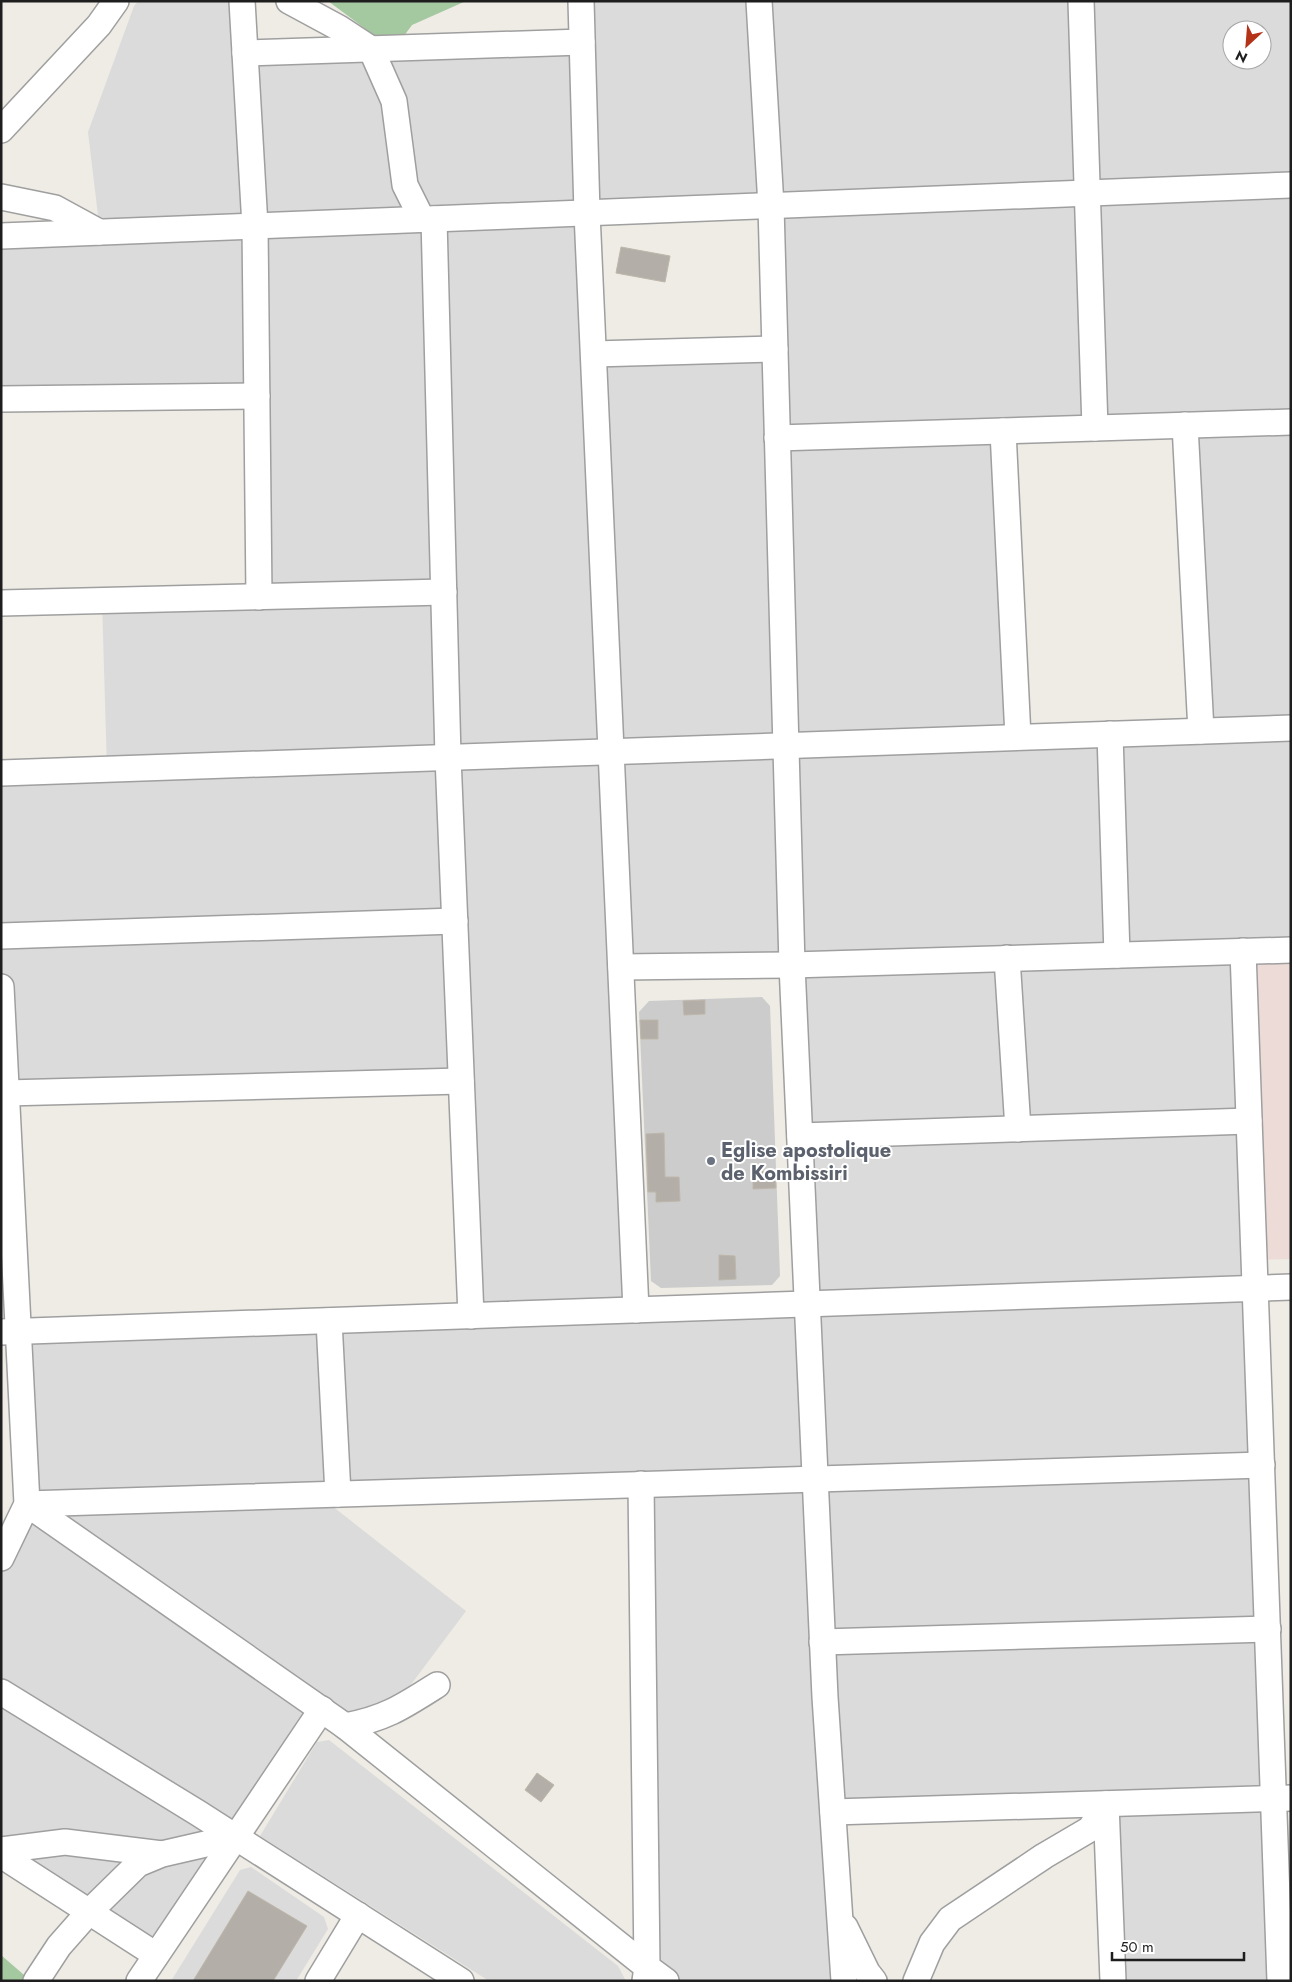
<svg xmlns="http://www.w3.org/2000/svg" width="1292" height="1982" font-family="Jost,sans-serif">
<rect width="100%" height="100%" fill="#eeece5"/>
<!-- residential -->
<g fill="#dcdbdb" fill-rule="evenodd">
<path d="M138,1H242L245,53L582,42L581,1H1291V950L1243,951L1280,1981H1113L1106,1804L833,1812L844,1981H660L634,1486L318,1495L466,1611L389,1714L366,1722L322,1709L156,1955L1,1855V1539L27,1503L18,1332H1V1197L18,1331L470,1316L461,1081L6,1093L1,1052V773L107,769L102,601L259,597L257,396L1,399V236L100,232L88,132L134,6ZM1232,30H1262V60H1232ZM771,206L774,349L594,354L587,213ZM1185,426L1200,731L1018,737L1003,431ZM792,965L807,1304L636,1310L621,967Z"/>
<polygon points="329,1740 618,1966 626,1981 489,1981 260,1836 317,1742"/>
<polygon points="251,1867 324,1917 328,1929 296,1981 171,1981 240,1870"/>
</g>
<!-- commercial -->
<polygon fill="#eddbd7" points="1291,950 1291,1259 1254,1260 1243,951"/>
<!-- religious -->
<polygon fill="#ccc" points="762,997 770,1006 780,1276 772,1285 661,1288 651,1281 639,1012 649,1001"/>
<!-- forest -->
<g fill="#a4c89f">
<polygon points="328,1 466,1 412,25 401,40 383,42"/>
<polygon points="1,1955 31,1981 1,1981"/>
</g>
<!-- building -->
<g fill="#b3afa8" stroke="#beb6aa">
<polygon points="621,247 670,256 665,282 616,273"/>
<polygon points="705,1000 705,1014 684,1015 683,1001"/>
<polygon points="640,1020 658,1020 658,1039 641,1039"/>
<polygon points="664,1133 665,1177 679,1177 680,1201 656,1202 656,1192 648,1192 646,1134"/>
<polygon points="775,1171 776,1188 753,1189 753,1172"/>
<polygon points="719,1255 735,1256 736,1279 719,1280"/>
<polygon points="537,1773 554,1785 541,1802 525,1790"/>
<polygon points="248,1891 307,1926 273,1981 193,1981"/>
</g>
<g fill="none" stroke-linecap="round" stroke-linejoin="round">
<defs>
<g id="minor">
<polyline points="242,1 255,226 259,597"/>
<polyline points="289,1 339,28 371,49 394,101 405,185 422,219"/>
<polyline points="581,1 587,213 636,1310"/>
<polyline points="759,1 771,206 792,965 825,1697 844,1981"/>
<polyline points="1081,1 1095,428"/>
<polyline points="245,53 582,42"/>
<polyline points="1,130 99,25 116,1"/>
<polyline points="1,197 55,208 99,232"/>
<polyline points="434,219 448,757 471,1316"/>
<polyline points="1,236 1291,185"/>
<polyline points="594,354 775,349"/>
<polyline points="1,399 257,396"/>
<polyline points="1185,425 1201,731"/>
<polyline points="1003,431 1018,737"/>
<polyline points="777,438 1291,422"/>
<polyline points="1,603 444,592"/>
<polyline points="1110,734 1117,955"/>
<polyline points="1,773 1291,728"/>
<polyline points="1,936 455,921"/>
<polyline points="1243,951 1280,1981"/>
<polyline points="1007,958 1018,1129"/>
<polyline points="621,967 792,965 1291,950"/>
<polyline points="1,987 27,1504 1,1558"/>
<polyline points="1,1092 6,1093 461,1081"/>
<polyline points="800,1136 1249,1121"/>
<polyline points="329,1321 338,1494"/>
<polyline points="1,1332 1291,1287"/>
<polyline points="641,1484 647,1967 666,1981"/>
<polyline points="27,1504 1262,1465"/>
<polyline points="27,1504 345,1726 647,1967 645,1981"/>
<polyline points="822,1642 1268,1629"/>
<polyline points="1,1692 198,1813 461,1981"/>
<path d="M345,1726C385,1719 404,1706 437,1685"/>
<polyline points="1106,1804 1113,1981"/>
<polyline points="833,1812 1291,1798"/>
<polyline points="1,1850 65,1842 162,1854"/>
<polyline points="1,1855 156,1955"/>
<polyline points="845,1927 867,1972 874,1981"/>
<polyline points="36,1981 59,1946 89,1912 138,1864 162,1854 236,1837"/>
<polyline points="139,1981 322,1709"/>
<polyline points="318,1981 358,1915"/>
<polyline points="916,1981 932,1943 950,1919 1044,1856 1090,1829 1106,1804"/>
</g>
</defs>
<!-- minor casing -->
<use href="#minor" stroke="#9f9f9f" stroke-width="28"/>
<!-- minor -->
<use href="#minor" stroke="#fff" stroke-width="25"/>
</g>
<!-- markers -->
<circle fill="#6b7280" stroke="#fff" stroke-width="2" cx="711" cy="1161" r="5"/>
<g text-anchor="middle" stroke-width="4" stroke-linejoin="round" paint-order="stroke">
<!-- worship labels -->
<g font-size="20" font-weight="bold" fill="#5b616d" stroke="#fff" text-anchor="start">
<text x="721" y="1157">Eglise apostolique<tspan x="721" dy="23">de Kombissiri</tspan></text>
</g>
</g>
<!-- border -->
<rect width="1292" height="1982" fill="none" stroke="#1e1e1e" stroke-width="5"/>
<!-- north arrow -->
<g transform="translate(1247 45) rotate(206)"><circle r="24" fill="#ffffff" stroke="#a5a5a5"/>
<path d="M0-4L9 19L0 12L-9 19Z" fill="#b43218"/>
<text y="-8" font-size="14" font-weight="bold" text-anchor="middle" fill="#1e1e1e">N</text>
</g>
<!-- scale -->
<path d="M1112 1952v8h132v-8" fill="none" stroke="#1e1e1e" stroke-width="2.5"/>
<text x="1120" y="1952" font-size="15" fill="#1e1e1e" stroke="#ffffff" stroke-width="4" paint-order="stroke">50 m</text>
</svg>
